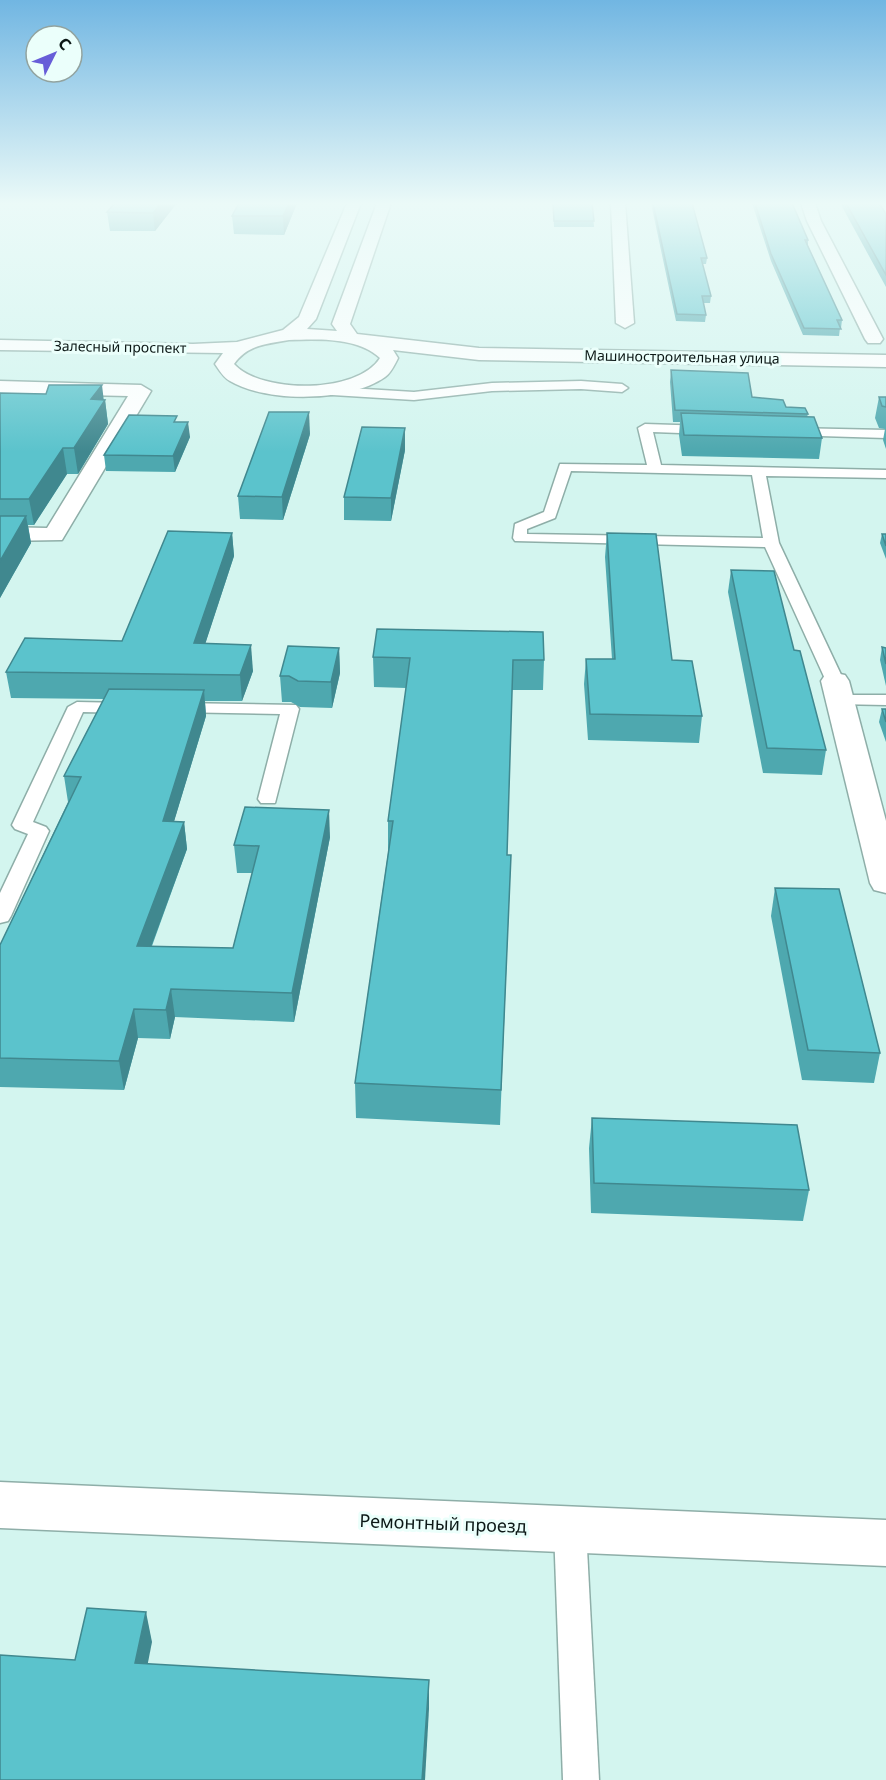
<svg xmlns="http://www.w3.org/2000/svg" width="886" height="1780" font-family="'Noto Sans',sans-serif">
<rect width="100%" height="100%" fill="#d3f5ef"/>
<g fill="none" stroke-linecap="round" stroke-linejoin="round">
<defs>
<g id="service">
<polygon points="581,381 622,384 628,388 622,392 581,389 492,391 414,400 316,394 310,390 316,386 414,392 492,383"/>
<path d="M645,424L707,426L714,430L707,434L653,432L661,465L886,470V478L766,476L779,543L844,681L841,685H829L826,681L765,547L515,541L513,538L515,524L544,512L560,464L647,465L638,428ZM571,471L752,475L763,538L527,534V529L555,518Z"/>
<polygon points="792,428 886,430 886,438 787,435 785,432"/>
<polygon points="840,695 886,695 886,705 834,704 831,700 834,696"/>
<polygon points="77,702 126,703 135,708 126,713 83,712 33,822 46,827 49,831 11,916 8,921 0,923 0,893 28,834 15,829 12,825 68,707"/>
<polygon points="178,703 296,705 299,709 275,803 261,803 258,799 280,714 172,712 169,708"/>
<polygon points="570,1514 581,1519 586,1529 599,1780 563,1780 554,1529 559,1519"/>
</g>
<g id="minor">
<polygon points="611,203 625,203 634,323 625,328 616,323"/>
<polygon points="801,203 815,203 821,221 883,339 880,343 868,343 865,339 807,221"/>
<polygon points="0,381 141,385 151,391 62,540 0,541 0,527 47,528 128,396 0,393"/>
<polygon points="835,673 845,675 849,681 886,821 886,893 874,890 870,883 821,681 825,675"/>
</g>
<g id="tertiary">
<path d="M347,203H361L316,319L307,329L337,331L332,324L377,203H391L350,324L357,334L479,348L886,355V367L479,360L393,350L398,358C395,364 391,373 385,377C350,402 267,403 230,381C224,378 219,370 215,364L223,353L0,350V340L193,344L237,342L283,330L299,317ZM289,340C318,339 358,337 380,358C358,394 261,394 234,364C248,344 268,344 289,340Z"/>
<polygon points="0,1482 886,1520 886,1566 0,1528"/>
</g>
</defs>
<!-- service casing -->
<use href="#service" stroke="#8eaea8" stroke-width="3"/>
<!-- minor casing -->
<use href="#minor" stroke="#8eaea8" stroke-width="3"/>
<!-- tertiary casing -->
<use href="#tertiary" stroke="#8eaea8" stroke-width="3"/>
<!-- service -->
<use href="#service" fill="#fff" fill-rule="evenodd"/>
<!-- minor -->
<use href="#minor" fill="#fff" fill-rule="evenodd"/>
<!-- tertiary -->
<use href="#tertiary" fill="#fff" fill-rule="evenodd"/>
</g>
<!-- wall -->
<g fill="#4ea8af">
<polygon points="115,203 177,203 155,231 110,231 107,212"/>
<polygon points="297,203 284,235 234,234 232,216"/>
<polygon points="553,203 592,203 594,227 554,227"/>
<polygon points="651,203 692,203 707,258 706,264 702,264 711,296 710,303 703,303 706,315 705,322 676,321"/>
<polygon points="752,203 792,203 808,240 808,246 842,320 841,328 840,328 839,336 803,335 771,261"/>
<polygon points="840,203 879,203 886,214 886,287"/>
<polygon points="671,370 752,397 808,414 807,417 822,438 819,459 682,456 679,435 680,422 673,422 670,382"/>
<polygon points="0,393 105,400 108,424 78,474 67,474 34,525 28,525 31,543 0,598"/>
<polygon points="879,397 886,397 886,449 883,440 885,429 879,428 875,418"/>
<polygon points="178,422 190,437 175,472 106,471 104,455"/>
<polygon points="310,434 283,520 240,519 238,496"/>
<polygon points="405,450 391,521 344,520 344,497"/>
<polygon points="232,533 234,556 205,644 253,671 242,701 205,701 206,716 174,821 184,822 187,849 152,946 233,948 252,873 237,873 234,845 330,837 294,1022 175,1017 170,1039 138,1038 124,1090 0,1087 0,945 68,802 64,776 104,699 11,698 6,672 122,641"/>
<polygon points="607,533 672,660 702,716 699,743 588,740 584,684 586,659 612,659 605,557"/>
<polygon points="882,534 886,534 886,559 880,543"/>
<polygon points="731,570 794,650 826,750 822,775 763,773 728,592"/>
<polygon points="882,647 886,648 886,686 880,660"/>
<polygon points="339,648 340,673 332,708 300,707 291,702 282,702 280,676"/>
<polygon points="373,657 544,660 543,690 512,690 507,855 511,855 500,1125 356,1118 355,1083 388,853 388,821 406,688 374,687"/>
<polygon points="882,709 886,709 886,742 879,722"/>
<polygon points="775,888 880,1053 874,1083 802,1080 771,916"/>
<polygon points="592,1118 809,1190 803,1221 591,1213 589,1148"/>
</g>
<!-- shaded-wall -->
<g fill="#40888f">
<polygon points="161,203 177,203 155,231 153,213"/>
<polygon points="289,203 297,203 284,235 283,216"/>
<polygon points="102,385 104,402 105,400 108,424 78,474 74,448 91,399"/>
<polygon points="309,412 310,434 283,520 282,497"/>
<polygon points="188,422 190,437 175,472 173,456"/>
<polygon points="405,428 405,450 391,521 391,498"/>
<polygon points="63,448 67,474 34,525 29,499"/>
<polygon points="26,516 31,543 0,598 0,561"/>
<polygon points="232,533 234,556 197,669 194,643"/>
<polygon points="251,645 253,671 242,701 240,675"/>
<polygon points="339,648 340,673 332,708 331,682"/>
<polygon points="204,690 206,716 166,848 163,821"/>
<polygon points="329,810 330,837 294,1022 292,993"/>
<polygon points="184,822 187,849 141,974 137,946"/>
<polygon points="171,989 175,1017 170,1039 166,1010"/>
<polygon points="134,1009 138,1038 124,1090 119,1061"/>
<polygon points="146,1612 152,1642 142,1693 135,1663"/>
<polygon points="429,1680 429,1709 425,1780 422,1780"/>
</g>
<!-- building -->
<g fill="#5bc3cc" stroke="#40888f" stroke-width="1.5">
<polygon points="115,203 161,203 153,213 107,212"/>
<polygon points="239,203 289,203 283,216 232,216"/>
<polygon points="553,203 592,203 594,221 554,221"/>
<polygon points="653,203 692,203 707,258 701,258 711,296 702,296 706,315 677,314"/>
<polygon points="755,203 792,203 808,240 805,240 842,320 837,320 841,329 804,328 771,254"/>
<polygon points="846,203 879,203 886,214 886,275"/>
<polygon points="671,370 748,373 752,397 783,400 786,407 805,408 808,414 675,410"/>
<polygon points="49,385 102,385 91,399 105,400 74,448 63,448 29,499 0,499 0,393 46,394"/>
<polygon points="879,397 886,397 886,407 882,406"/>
<polygon points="269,412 309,412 282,497 238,496"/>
<polygon points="681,413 814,417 822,438 684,435"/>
<polygon points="129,415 177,416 174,422 188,422 173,456 104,455"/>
<polygon points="362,427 405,428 391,498 344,497"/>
<polygon points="0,516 26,516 0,561"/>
<polygon points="168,531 232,533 194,643 251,645 240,675 6,672 25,638 122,641"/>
<polygon points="607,533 656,534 672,660 692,661 702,716 590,714 586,659 615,659"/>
<polygon points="882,534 886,534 886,546"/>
<polygon points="731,570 774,571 794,650 800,651 826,750 767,748"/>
<polygon points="377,629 543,632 544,660 513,660 507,855 511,855 501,1090 355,1083 393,821 388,821 410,658 373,657"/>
<polygon points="288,646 339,648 331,682 298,681 289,676 280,676"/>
<polygon points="882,647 886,648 886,664"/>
<polygon points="109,689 204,690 163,821 184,822 137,946 233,948 259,846 234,845 245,807 329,810 292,993 171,989 166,1010 134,1009 119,1061 0,1058 0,945 81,777 64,776"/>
<polygon points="882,709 886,709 886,722"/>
<polygon points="775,888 839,889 880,1053 808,1050"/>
<polygon points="592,1118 797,1125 809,1190 594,1183"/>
<polygon points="87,1608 146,1612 135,1663 429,1680 422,1780 0,1780 0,1655 75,1660"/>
</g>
<!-- sky -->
<linearGradient id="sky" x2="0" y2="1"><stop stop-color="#71b6e2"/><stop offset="0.45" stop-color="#ebfaf8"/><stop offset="1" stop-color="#ebfaf8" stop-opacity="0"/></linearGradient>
<rect width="886" height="452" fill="url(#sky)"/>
<g text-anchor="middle" stroke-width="6" stroke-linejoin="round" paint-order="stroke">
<!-- far-street labels -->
<g font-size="14" fill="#0c1816" stroke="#ebfffb">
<text transform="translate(120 347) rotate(1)" y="5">Залесный проспект</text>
<text transform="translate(682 357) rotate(1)" y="5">Машиностроительная улица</text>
</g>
<!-- near-street labels -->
<g font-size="18" fill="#0c1816" stroke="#ebfffb">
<text transform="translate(443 1524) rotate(2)" y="6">Ремонтный проезд</text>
</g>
</g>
<!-- north arrow -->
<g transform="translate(54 54) rotate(47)"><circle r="28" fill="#ebfffb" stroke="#92a39f" stroke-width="1.5"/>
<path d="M0-4.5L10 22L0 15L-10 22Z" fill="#675ed8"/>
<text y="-9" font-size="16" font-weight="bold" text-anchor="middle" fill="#0c1816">С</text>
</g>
</svg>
